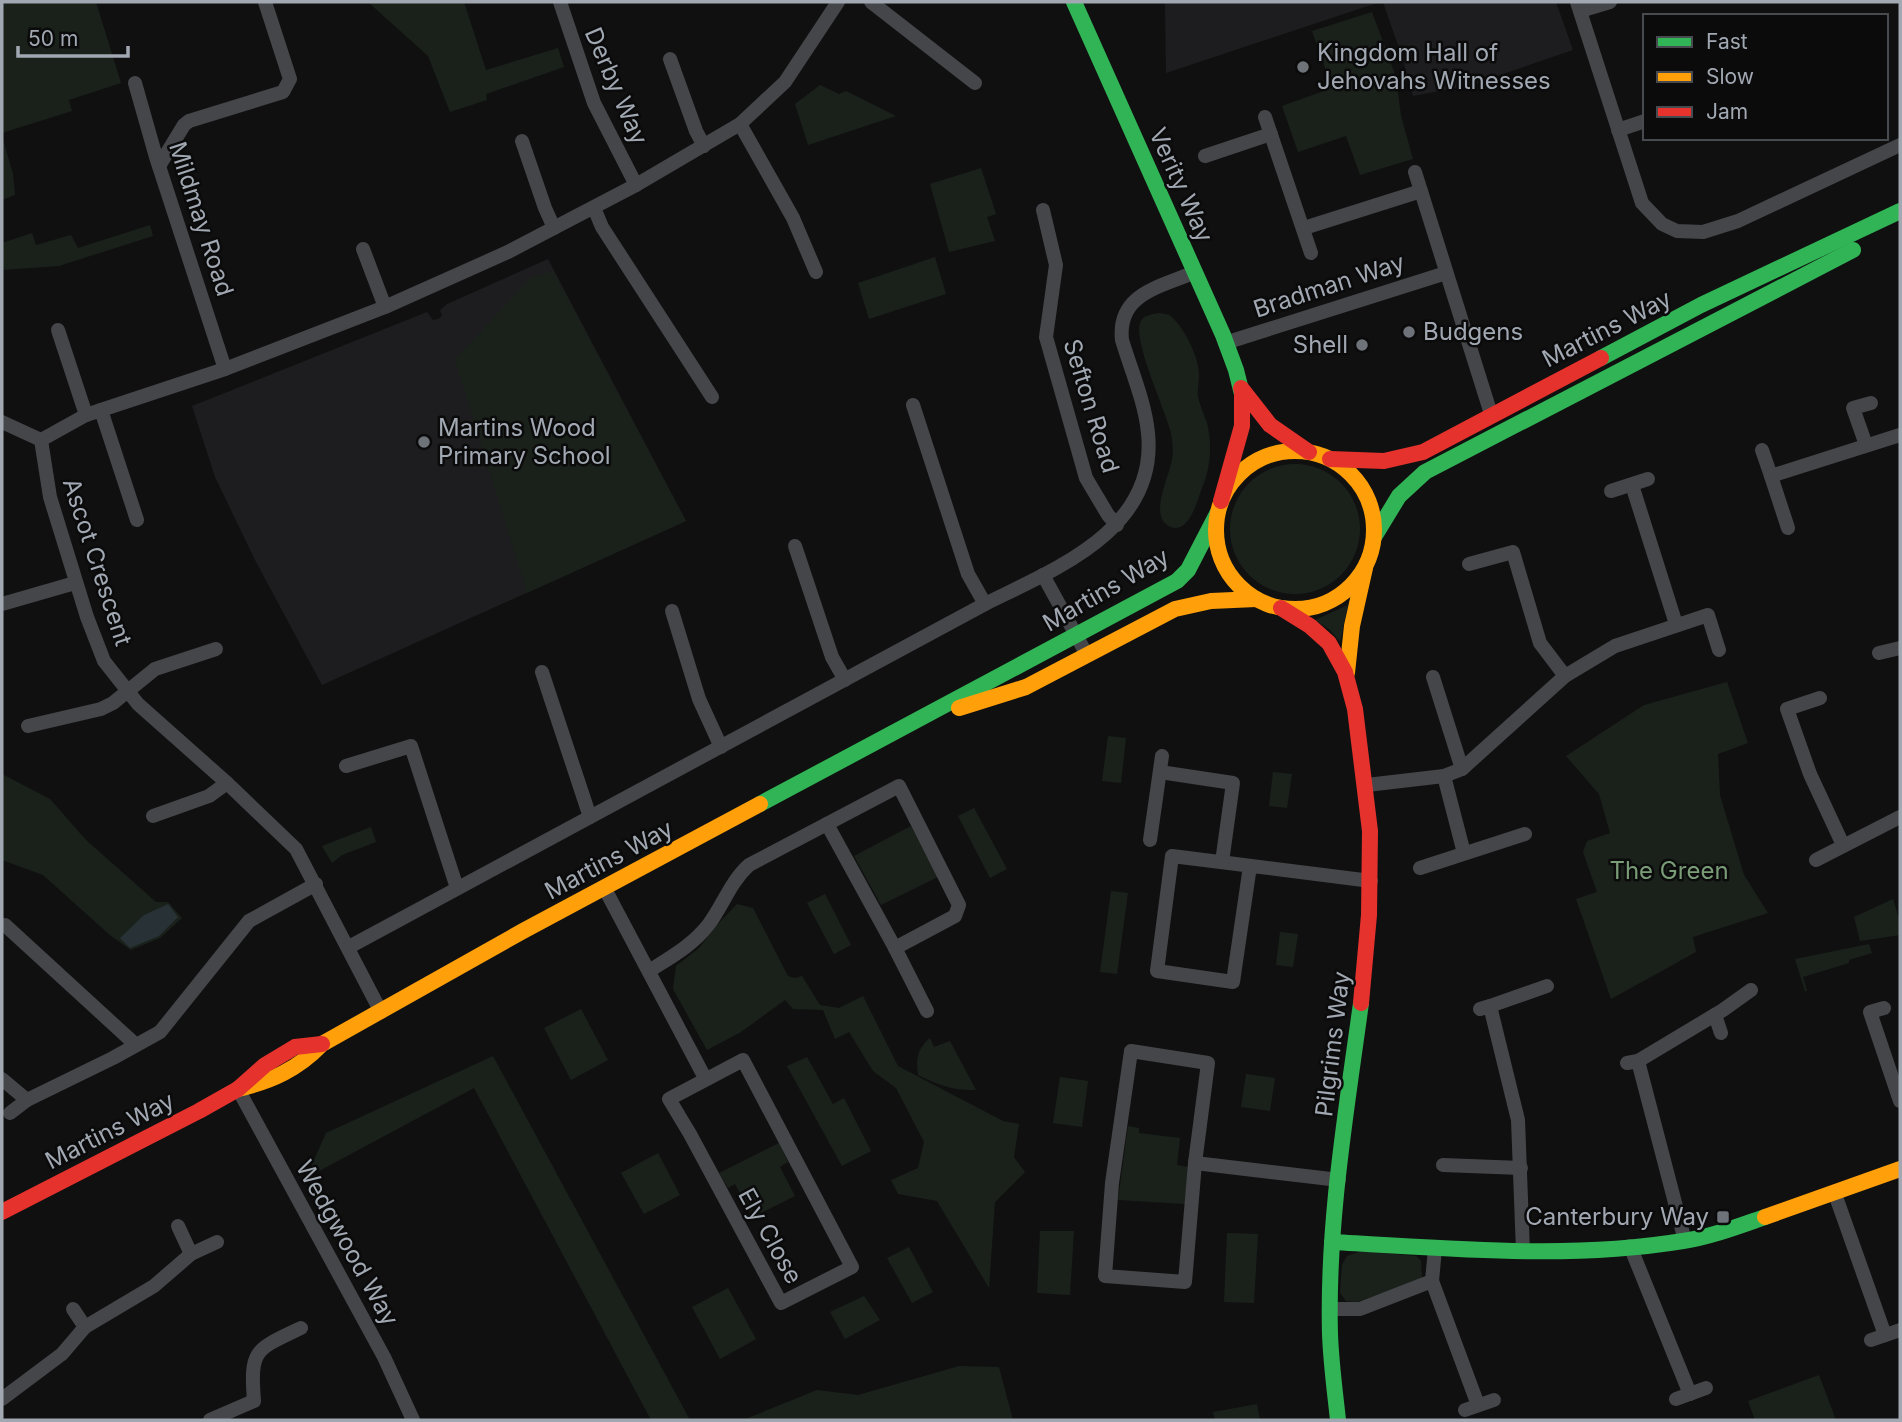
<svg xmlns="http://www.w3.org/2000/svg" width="1902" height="1422" font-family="Inter,sans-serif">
<rect width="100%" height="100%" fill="#101011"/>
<!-- built -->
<g fill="#1d1d1f">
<polygon points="1165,2 1380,2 1166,73"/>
<polygon points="1383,2 1556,2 1573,50 1471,85 1413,96 1402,57"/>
<polygon points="548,259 686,521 322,685 255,560 215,477 192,406 427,312 433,320 438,319 442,316 440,310 447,304"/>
</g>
<!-- green -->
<g fill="#1a211b">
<polygon points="2,2 96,2 121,83 69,100 72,111 2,133"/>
<polygon points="368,2 464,2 486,70 558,48 564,67 486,94 487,100 450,112 428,56"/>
<polygon points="1372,12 1396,77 1401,116 1413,159 1360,175 1346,136 1298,152 1282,106 1332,88 1312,31"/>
<polygon points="820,85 839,94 846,91 896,116 808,145 795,104"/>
<polygon points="2,136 13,174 15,195 2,200"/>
<polygon points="981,168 996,214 987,217 995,241 949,252 930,184"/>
<polygon points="150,225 153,236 59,266 2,270 2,243 32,233 36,245 71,235 78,248"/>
<polygon points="935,257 946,294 869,319 858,283"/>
<polygon points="553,271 686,521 527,593 455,360 530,278"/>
<path d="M1159,313C1163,314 1167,314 1169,315C1184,325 1200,360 1199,376C1199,383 1197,390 1198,397C1200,406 1204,414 1207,423C1212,442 1211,466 1203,485C1198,498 1190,534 1171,527C1147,518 1170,476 1172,459C1174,450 1172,441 1171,433C1166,411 1131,338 1141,321C1144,315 1153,314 1159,313Z"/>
<circle cx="1295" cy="529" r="65"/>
<polygon points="1348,605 1340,642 1330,630 1315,620"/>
<polygon points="1727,682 1748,743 1718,754 1720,795 1744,875 1768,913 1693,937 1696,952 1611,999 1576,899 1597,892 1583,852 1587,841 1610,833 1599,794 1566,756 1644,705"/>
<polygon points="1108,736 1126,738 1121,783 1102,781"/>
<polygon points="1273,772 1292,774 1287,808 1269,806"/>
<polygon points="2,774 50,799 86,840 156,902 168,902 182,918 160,938 131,950 111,936 43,875 2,860"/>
<polygon points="974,808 1007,869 990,878 958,816"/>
<polygon points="911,826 938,877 881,905 854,856"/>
<polygon points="371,827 376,842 342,855 332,863 322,846"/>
<polygon points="1111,891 1128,893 1117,974 1100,972"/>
<polygon points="825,894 851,945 834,954 807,903"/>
<polygon points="1893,899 1900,922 1900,935 1860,941 1854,917"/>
<polygon points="737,904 753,908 788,976 795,978 802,976 820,1005 839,1008 863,996 898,1066 1003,1121 1019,1124 1014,1157 1025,1172 995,1202 989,1288 937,1201 898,1194 891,1180 918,1168 924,1142 896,1088 873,1071 849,1032 835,1039 823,1010 793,1009 785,1000 741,1032 707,1050 673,989 676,966 699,948 717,925"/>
<polygon points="1280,932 1298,934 1293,967 1276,965"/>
<polygon points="1869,944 1872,953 1849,960 1849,963 1803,977 1807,991 1805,991 1795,959"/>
<polygon points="581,1009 608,1060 571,1080 544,1028"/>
<path d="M930,1038L934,1047L950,1041L976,1090C954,1091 938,1085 918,1075C916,1059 917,1049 930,1038Z"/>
<polygon points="493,1056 690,1420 651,1420 474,1088 306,1178 326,1133"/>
<polygon points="807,1057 833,1104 844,1098 871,1151 842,1166 787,1066"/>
<polygon points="1246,1074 1275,1078 1270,1111 1241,1107"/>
<polygon points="1060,1077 1088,1081 1082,1127 1053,1123"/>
<polygon points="1128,1126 1139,1128 1139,1133 1180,1138 1177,1165 1188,1167 1185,1204 1118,1200"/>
<polygon points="779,1143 788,1162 780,1167 795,1196 753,1217 735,1184 728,1188 719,1173"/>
<polygon points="658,1153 680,1195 644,1214 621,1173"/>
<polygon points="1040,1231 1074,1231 1070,1295 1037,1293"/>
<polygon points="1227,1233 1258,1234 1254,1303 1224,1302"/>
<polygon points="909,1247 933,1292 912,1303 887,1258"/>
<polygon points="1362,1251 1416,1256 1421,1261 1422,1277 1416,1282 1357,1302 1346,1301 1340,1293 1342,1265 1347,1256"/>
<polygon points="728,1288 756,1339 720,1359 692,1307"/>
<polygon points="864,1296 880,1320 845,1339 830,1312"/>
<polygon points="959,1366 999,1367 1013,1420 743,1420 817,1390 858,1395"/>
<polygon points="1819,1375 1836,1420 1755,1420 1748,1401"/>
<polygon points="1257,1404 1260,1420 1215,1420 1213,1412"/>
</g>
<!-- water -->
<polygon fill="#283135" points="168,904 178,917 159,936 130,948 120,938 144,915"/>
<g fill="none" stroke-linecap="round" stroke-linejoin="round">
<!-- street -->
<g stroke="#454649" stroke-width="14">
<polyline points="560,2 594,103 636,185"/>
<polyline points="871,2 975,83"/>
<polyline points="1577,2 1642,203 1662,224 1677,231 1703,232 1738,221 1900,145"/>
<polyline points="1580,11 1610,2"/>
<polyline points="670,59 696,131 704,146"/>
<polyline points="135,83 156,157 225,369"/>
<polyline points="1265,117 1311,253"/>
<polyline points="740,124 793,218 816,272"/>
<polyline points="1618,130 1645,121"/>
<polyline points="522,141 545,208 554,228"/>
<polyline points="1205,156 1271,134"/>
<polyline points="159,166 184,125 189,121 283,92 290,79 265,2"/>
<polyline points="1415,172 1491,414"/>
<polyline points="594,208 602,227 712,397"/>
<polyline points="1043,210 1056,265 1046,337 1086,478 1108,515 1117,525"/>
<polyline points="1304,228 1421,191"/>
<polyline points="363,249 385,307"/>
<polyline points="58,330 86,415"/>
<polyline points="1225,343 1446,273"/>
<polyline points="913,405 968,574 985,604"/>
<polyline points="101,410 137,520"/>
<polyline points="2,422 41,440"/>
<polyline points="41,440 86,415 225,369 385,307 508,252 636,185 740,124 785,82 838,2"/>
<polyline points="41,440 50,497 87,617 104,661 138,704 227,783 296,849 381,1012"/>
<polyline points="1866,445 1853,408 1871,403"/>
<polyline points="1762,450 1771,476"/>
<polyline points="1632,485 1676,624"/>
<polyline points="1611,491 1648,479"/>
<polyline points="1788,528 1771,476 1900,435"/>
<polyline points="795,546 832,657 845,680"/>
<polyline points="1469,564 1513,552 1540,643 1565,676"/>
<polyline points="1043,575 1087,655"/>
<polyline points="2,604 75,583"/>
<polyline points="672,611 699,699 721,747"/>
<polyline points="1879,653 1900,648"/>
<polyline points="542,672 590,817"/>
<polyline points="1433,677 1462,769"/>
<polyline points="1820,698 1787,709 1810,774 1843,845"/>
<polyline points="28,726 101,709 113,703 155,669 216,649"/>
<polyline points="346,766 411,746 457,888"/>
<polyline points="1160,772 1233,783 1222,862"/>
<polyline points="1444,776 1464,853"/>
<polyline points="1367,785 1444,776 1462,769 1565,676 1615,646 1708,615 1719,650"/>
<polyline points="153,816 209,796 227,783"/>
<polyline points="827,824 895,948"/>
<polyline points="1150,840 1162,756"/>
<polyline points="1816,860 1900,817"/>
<polyline points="1250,866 1233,982 1157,971 1172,856 1371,881"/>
<polyline points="1420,868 1525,834"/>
<polyline points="605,889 705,1078"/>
<polyline points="5,925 136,1045"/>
<path d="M349,947L985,604C1055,569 1158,530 1148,433C1145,402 1131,370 1122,340C1117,293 1161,287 1195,272"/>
<path d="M649,971C671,957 693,945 709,924C723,905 731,881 749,865L899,786L959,905L955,916L895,948L927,1011"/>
<polyline points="1490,1006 1547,986"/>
<polyline points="1884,1008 1870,1012 1900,1101"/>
<polyline points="1480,1009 1490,1006 1518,1120 1523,1252"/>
<polyline points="1715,1015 1721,1033"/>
<polygon points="1131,1051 1208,1063 1195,1163 1185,1282 1105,1276 1112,1183"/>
<polygon points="743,1060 852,1267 781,1303 690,1134 669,1099"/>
<polyline points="1638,1061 1723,1010 1751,990"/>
<polyline points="1627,1063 1638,1061 1685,1241"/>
<polyline points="2,1079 27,1100"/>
<polyline points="238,1089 384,1357 413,1420"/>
<polyline points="10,1113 27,1100 113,1058 160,1032 249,921 316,884"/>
<polyline points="1195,1163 1339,1180"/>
<polyline points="1443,1165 1521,1168"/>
<polyline points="1835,1194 1885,1335"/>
<polyline points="178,1226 191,1254"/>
<polyline points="1630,1246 1690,1394"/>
<polyline points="1435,1249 1432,1281 1478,1405"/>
<polyline points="73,1309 85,1327"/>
<polyline points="1329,1309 1360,1309 1432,1281"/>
<polyline points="1871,1340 1900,1330"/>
<polyline points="2,1399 62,1354 85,1327 154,1286 191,1254 217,1242"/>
<polyline points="1676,1399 1706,1388"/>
<polyline points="1465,1410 1494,1400"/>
<path d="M210,1420L254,1401C250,1349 255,1350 301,1328"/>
</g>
<!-- fast -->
<g stroke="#30b455" stroke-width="16">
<polyline points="1074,2 1223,335 1236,370 1242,394"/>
<polyline points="1601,358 1701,305 1900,211"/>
<polyline points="1374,537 1399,496 1425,472 1853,250"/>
<polyline points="760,804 1177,581 1188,570 1217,514"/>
<path d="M1332,1242C1449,1248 1567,1260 1683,1241C1710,1237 1739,1226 1765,1217"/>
<path d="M1338,1420C1335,1392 1331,1363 1330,1334C1327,1224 1346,1113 1361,1003"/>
</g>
<!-- slow -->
<g stroke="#ff9f0a" stroke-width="16">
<circle cx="1295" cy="530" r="79"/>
<polyline points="1347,673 1352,626 1365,568"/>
<polyline points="959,708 1026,687 1175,609 1211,601 1256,599"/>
<path d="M238,1089C272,1081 298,1069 322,1044L523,931L760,804"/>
<polyline points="1765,1217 1900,1169"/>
</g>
<!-- jam -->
<g stroke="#e5322d" stroke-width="16">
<polyline points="1241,388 1270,425 1309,452"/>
<polyline points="1330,459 1384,461 1423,452 1601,358"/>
<polyline points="1221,501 1242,426 1242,394"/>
<polyline points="1281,608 1310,626 1329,643 1345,672 1355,709 1370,831 1369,915 1361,1003"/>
<polyline points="2,1212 199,1111 238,1089 265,1065 295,1047 322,1044"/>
</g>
</g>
<!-- markers -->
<g fill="#6e737a" stroke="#0b0b0c" stroke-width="2.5">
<circle cx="1303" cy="67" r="7"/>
<circle cx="1409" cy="332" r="7"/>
<circle cx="1362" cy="345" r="7"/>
<circle cx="424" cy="442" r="7"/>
<rect x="1716" y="1210" width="14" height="14" rx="3.5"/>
</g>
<g text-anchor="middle" stroke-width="5" stroke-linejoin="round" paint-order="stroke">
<!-- poi labels -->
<g font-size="24" fill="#a1a8b2" stroke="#0b0b0c" text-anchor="start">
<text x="1317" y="61">Kingdom Hall of<tspan x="1317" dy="28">Jehovahs Witnesses</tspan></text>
<text x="1423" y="340">Budgens</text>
<text x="1348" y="353" text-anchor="end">Shell</text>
<text x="438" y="436">Martins Wood<tspan x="438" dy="28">Primary School</tspan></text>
<text x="1709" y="1225" text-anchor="end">Canterbury Way</text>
</g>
<!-- street labels -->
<g font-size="24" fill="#a1a8b2" stroke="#0b0b0c">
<text transform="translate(616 86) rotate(67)" y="8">Derby Way</text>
<text transform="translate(1181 185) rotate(66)" y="8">Verity Way</text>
<text transform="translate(201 219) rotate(72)" y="8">Mildmay Road</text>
<text transform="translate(1329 286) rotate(-18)" y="8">Bradman Way</text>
<text transform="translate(1607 329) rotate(-27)" y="8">Martins Way</text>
<text transform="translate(1091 406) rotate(73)" y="8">Sefton Road</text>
<text transform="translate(97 562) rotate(72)" y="8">Ascot Crescent</text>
<text transform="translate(1106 590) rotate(-30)" y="8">Martins Way</text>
<text transform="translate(609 860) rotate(-28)" y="8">Martins Way</text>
<text transform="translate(1333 1044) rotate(-83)" y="8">Pilgrims Way</text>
<text transform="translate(110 1131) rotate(-27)" y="8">Martins Way</text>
<text transform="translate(770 1236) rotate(61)" y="8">Ely Close</text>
<text transform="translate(347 1243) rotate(61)" y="8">Wedgwood Way</text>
</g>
<!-- park labels -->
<g font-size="24" fill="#7a9d78" stroke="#0b0b0c">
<text x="1669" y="879">The Green</text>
</g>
</g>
<!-- border -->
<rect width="1902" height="1422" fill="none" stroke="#a1a8b2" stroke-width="7"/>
<!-- legend -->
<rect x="1643" y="14" width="245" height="126" fill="#0b0b0c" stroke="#474a4e" stroke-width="2"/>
<rect x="1657" y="37" width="35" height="10" fill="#30b455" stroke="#474a4e" stroke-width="2"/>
<text x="1706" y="49" font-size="21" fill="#a1a8b2">Fast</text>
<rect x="1657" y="72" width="35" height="10" fill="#ff9f0a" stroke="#474a4e" stroke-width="2"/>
<text x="1706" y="84" font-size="21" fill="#a1a8b2">Slow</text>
<rect x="1657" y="107" width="35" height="10" fill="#e5322d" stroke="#474a4e" stroke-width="2"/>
<text x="1706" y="119" font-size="21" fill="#a1a8b2">Jam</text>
<!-- scale -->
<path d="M18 46v10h110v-10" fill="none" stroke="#a1a8b2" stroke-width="3.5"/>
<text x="28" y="46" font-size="21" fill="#a1a8b2" stroke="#0b0b0c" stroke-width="5" paint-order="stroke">50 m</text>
</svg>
